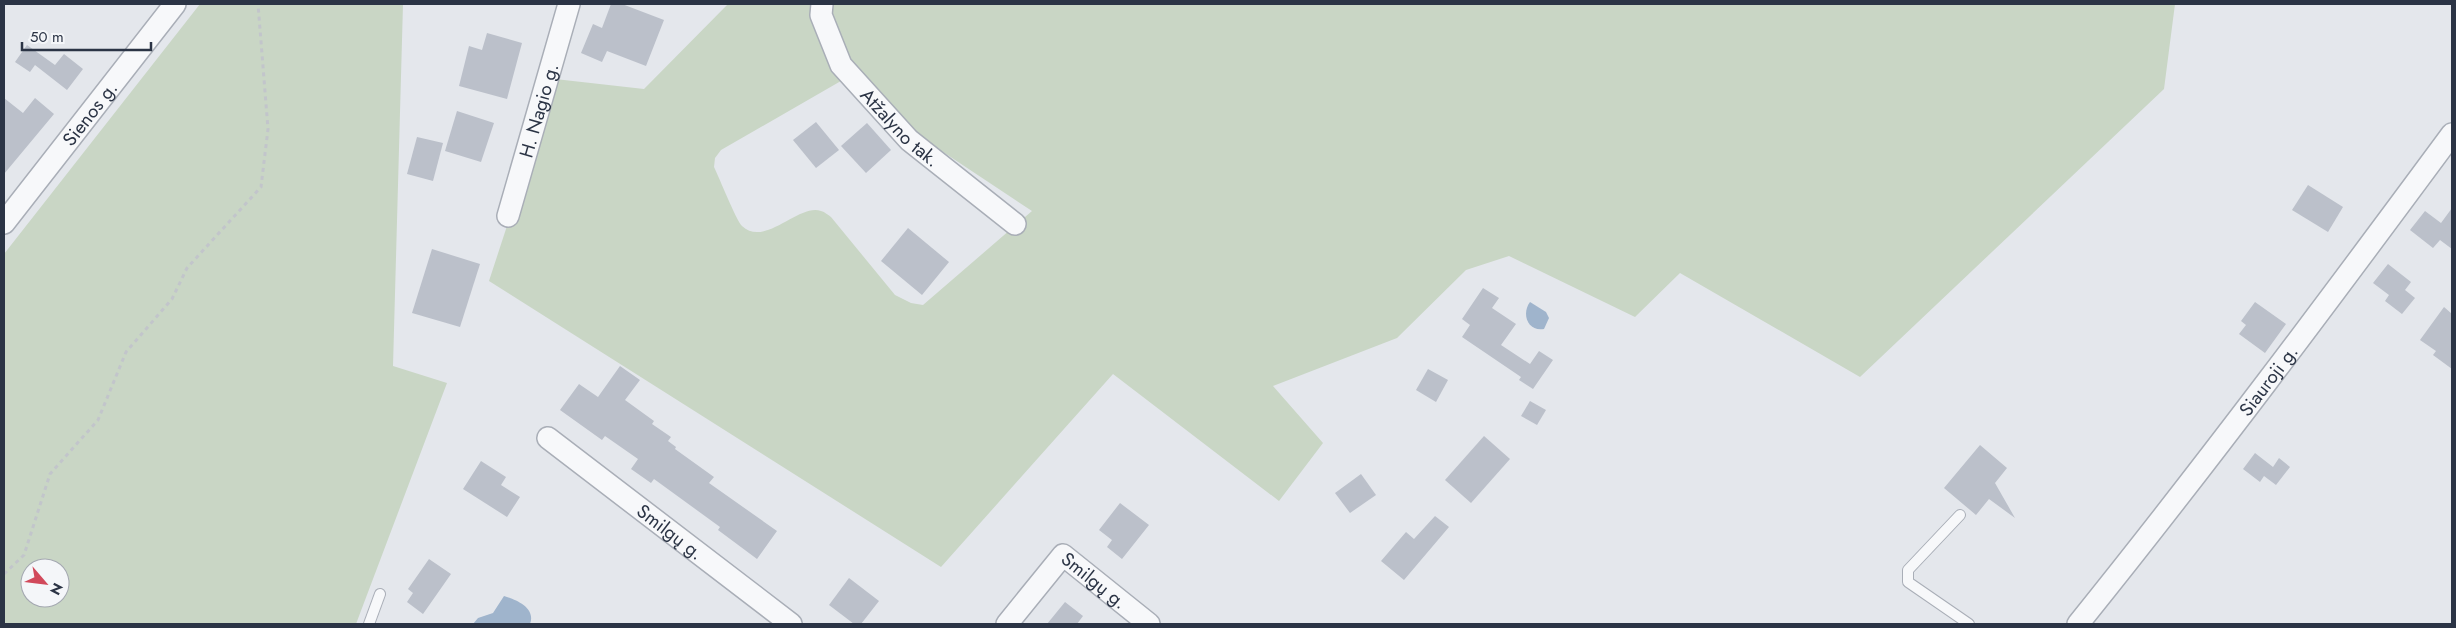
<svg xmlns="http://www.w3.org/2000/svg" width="2456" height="628" font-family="Jost,sans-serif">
<rect width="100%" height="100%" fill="#e4e7ec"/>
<!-- green -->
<g fill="#c9d6c5" fill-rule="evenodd">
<path d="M200,4H403L393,366L447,383L356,624H4V254ZM30,568H60V598H30Z"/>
<path d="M728,4H2175L2164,89L1860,377L1680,273L1635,317L1509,256L1466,270L1397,338L1273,386L1323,443L1279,501L1113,374L941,567L489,281L555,79L644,89ZM860,70L910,126L928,142L1032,211L923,305L911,303L895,295L831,217C828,215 825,212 821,211C799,203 765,248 742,226C736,220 719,177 714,167L715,158L721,150Z"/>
</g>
<!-- water -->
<g fill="#9fb4cc">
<path d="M1530,302L1546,312L1549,318L1544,329C1528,332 1521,314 1530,302Z"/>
<path d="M504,596C517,600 536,608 530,624H473L478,618L493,613Z"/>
</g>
<!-- building -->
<g fill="#bbc0ca">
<polygon points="611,4 622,4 664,20 646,66 607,51 602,62 581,53 593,24 602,28"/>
<polygon points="487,33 522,43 507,99 459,86 469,46 482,50"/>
<polygon points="27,45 55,65 64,54 83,69 67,90 35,65 30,72 15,62"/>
<polygon points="4,98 23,113 35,98 54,114 4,174"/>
<polygon points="457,111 494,123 481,162 445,151"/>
<polygon points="816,122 839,150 816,168 793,140"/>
<polygon points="867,123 891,150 866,173 841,146"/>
<polygon points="417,137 443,143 433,181 407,174"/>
<polygon points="2308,185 2343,207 2328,232 2292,210"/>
<polygon points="2452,208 2452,249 2440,240 2433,248 2410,230 2425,211 2441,223"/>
<polygon points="908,228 949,262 922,295 881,261"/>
<polygon points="432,249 480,264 460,327 412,313"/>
<polygon points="2388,264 2411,282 2405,290 2415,298 2402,314 2385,301 2389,295 2373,283"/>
<polygon points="1483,288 1499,298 1492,308 1516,324 1501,345 1530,364 1539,351 1553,360 1533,389 1519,380 1521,377 1462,337 1470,325 1462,319"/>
<polygon points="2255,302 2286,324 2265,353 2239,334 2246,325 2241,321"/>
<polygon points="2444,307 2452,314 2452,369 2433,355 2436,351 2420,340"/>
<polygon points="620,366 640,380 625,400 654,421 652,424 671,437 668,441 676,447 675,449 714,477 709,483 777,531 757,559 718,530 720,527 654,479 651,483 631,469 638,459 605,436 602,440 560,410 579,384 598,397"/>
<polygon points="1428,369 1448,380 1436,402 1416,390"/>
<polygon points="1530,401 1546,410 1537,425 1521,416"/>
<polygon points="1484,436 1510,459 1471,503 1445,480"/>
<polygon points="1980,445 2007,468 1995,483 2015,518 1989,499 1976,515 1944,488"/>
<polygon points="2255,453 2273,467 2279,458 2290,467 2276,485 2264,476 2260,482 2243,469"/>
<polygon points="481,461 506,477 501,485 520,497 507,517 463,489"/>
<polygon points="1361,474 1376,495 1350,513 1335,493"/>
<polygon points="1120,503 1149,525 1122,559 1107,547 1112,540 1099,530"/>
<polygon points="1435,516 1449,527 1404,580 1381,561 1406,532 1414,539"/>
<polygon points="429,559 451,574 423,614 407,602 413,593 408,589"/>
<polygon points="849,578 879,601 861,624 854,624 829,605"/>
<polygon points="1065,602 1083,616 1077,624 1047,624"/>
</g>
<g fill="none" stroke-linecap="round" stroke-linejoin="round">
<defs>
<g id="lane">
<polyline points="1960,515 1908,570 1908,582 1969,624"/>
<polyline points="369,624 380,594"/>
</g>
<g id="street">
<path id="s1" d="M822,4L821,15L841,65L909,140L1015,224"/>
<path id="s2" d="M508,216L569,4"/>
<path id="s3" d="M4,223L175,4"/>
<path id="s4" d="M548,438L791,624"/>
<path id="s5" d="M1007,624L1063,555L1149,624"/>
<path id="s6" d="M2078,624C2207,464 2330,299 2452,134"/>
</g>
</defs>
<!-- lane casing -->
<use href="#lane" stroke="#a9aeb7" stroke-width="12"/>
<!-- street casing -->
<use href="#street" stroke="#a9aeb7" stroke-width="24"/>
<!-- path -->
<polyline stroke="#c2c5cb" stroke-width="3" stroke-dasharray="4 4" stroke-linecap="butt" points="4,574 24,555 50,474 98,420 126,352 172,299 187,268 261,187 268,129 258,4"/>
<!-- lane -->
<use href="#lane" stroke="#f7f8fa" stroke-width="10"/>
<!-- street -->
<use href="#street" stroke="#f7f8fa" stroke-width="21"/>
</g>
<g text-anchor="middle" stroke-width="4" stroke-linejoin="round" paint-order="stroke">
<!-- street labels -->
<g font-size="19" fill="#2b3445" stroke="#f4f6f9">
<text dy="7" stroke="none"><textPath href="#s2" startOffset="110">H. Nagio g.</textPath></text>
<text dy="7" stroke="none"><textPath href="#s3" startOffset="139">Sienos g.</textPath></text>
<text dy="7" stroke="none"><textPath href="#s1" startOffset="151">Atžalyno tak.</textPath></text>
<text dy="7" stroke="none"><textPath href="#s6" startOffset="309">Siauroji g.</textPath></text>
<text dy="7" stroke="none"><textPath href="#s4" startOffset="154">Smilgų g.</textPath></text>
<text dy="7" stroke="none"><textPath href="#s5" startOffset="129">Smilgų g.</textPath></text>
</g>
</g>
<!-- border -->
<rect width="2456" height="628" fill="none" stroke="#2b3445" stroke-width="10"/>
<!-- north arrow -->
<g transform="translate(45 583) rotate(118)"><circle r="24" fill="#f4f6f9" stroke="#a4a8b1"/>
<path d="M0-4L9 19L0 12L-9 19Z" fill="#d1495b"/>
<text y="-8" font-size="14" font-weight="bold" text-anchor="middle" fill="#2b3445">N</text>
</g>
<!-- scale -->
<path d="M22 42v8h129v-8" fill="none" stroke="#2b3445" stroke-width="2.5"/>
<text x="30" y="42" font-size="15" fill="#2b3445" stroke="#f4f6f9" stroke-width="4" paint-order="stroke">50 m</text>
</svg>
